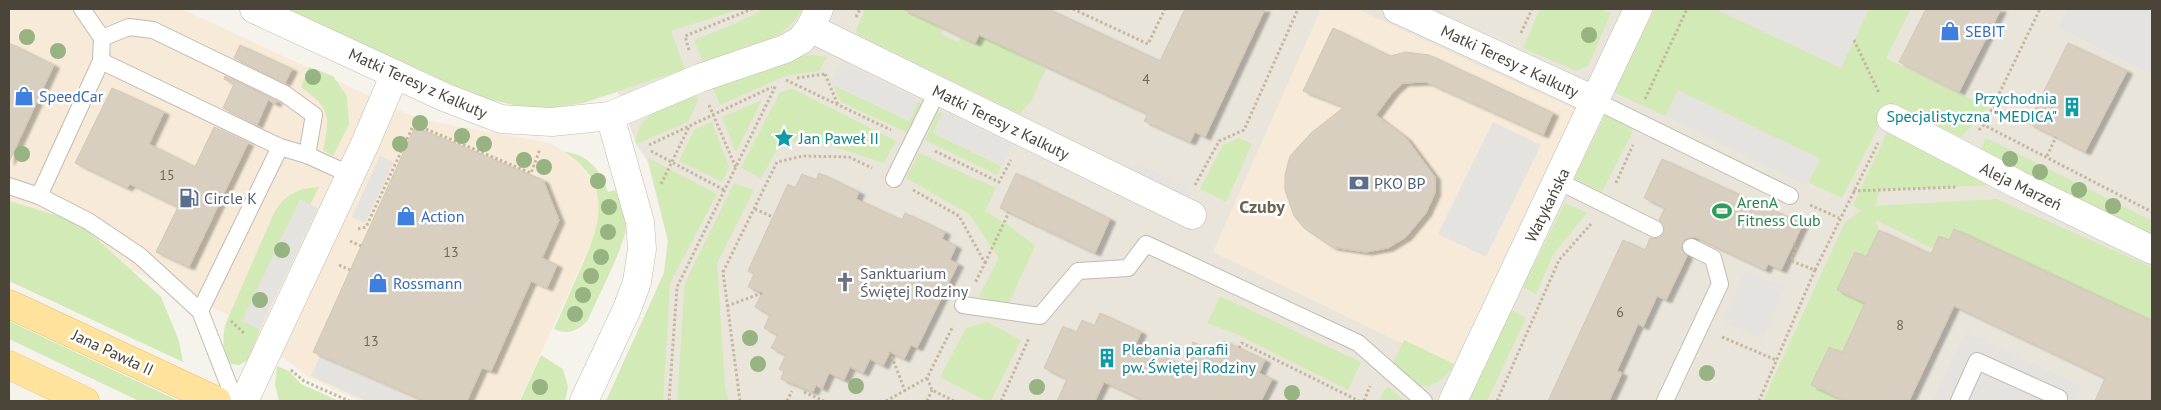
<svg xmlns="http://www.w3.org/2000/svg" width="2161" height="410" font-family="'PT Sans',sans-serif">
<defs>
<filter id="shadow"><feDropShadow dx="5.5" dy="3" stdDeviation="1" flood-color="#0004"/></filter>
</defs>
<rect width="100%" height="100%" fill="#f6f3ec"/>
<!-- residential -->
<polygon fill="#eae5da" points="288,9 2152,9 2152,401 606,401 664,273 668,241 647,160 636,144 618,92 583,103 550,108 479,97"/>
<!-- commercial -->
<g fill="#f7ead8">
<polygon points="9,9 182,9 419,119 550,143 575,158 596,186 600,211 595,235 519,401 359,401 308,377 237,319 9,213"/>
<polygon points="1321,9 1357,9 1579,111 1455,369 1213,252"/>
</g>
<!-- green -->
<g fill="#d2eab5">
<polygon points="288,9 740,9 671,31 685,69 583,103 550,108 517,106 479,97"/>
<path d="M764,9H802C785,44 737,51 703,62L694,40L737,23Z"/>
<polygon points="865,9 924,9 932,12 928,22 943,29 941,34 958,42 961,38 976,45 981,35 1046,69 1031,101 1020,114 858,35 856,30"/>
<polygon points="1540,9 1601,9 1611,13 1588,66 1576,71 1523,48"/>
<polygon points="1655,9 1911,9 1886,58 1989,108 1961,137 1890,104 1842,198 1613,92"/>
<polygon points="813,55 827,57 819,71 785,76 720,105 713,88 803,56"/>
<path d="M309,67L333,76L347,96L349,124L333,156L323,150C331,116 330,108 301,87Z"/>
<polygon points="833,85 909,121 919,101 922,106 908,133 841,102"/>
<polygon points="793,89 896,141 884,163 823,143 797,144 783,131 777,150 761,178 741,168 780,92"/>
<path d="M696,94L698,100L688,122L636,144C635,139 637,134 639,129C651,107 674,102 696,94Z"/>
<polygon points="762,100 736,152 722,117"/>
<polygon points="943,112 933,133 1001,166 997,175 925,140 937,113"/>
<polygon points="1611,115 1631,125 1632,133 1602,192 1574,178 1605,116"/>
<polygon points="712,122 729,167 722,182 679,161 694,130"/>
<polygon points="1888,130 2017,184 1880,190 1875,206 1997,199 2152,267 2152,321 1954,229 1949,240 1933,249 1876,220 1879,230 1866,257 1855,252 1837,289 1865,303 1842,353 1828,347 1811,385 1838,398 1837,401 1763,401 1845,222 1861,211 1853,205"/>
<polygon points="1239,138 1252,144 1226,202 1200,189 1223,145"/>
<polygon points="1986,138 2152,221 2152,237 1980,151"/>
<path d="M565,152C589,154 601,172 608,192L615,190C622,201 626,213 626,227C625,246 597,298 588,320C579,330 568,336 554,329C563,309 571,290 580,270C601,224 614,185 565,152Z"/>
<polygon points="919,153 996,188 985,211 1011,227 1035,246 1008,305 979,296 999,258 969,214 906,178"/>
<polygon points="648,158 717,194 670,283 663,401 606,401 664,273 668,241"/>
<polygon points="734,183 754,190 717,263 725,388 729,401 677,401 685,283"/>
<path d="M319,187L310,205L300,200L243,321L260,329L250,359L239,365L231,364C223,350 222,341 225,325L274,213C284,195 298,188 319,187Z"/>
<polygon points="9,201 78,222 161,297 179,341 183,362 9,281"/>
<polygon points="1565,203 1587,213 1554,253 1536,294 1523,287"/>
<polygon points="1220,296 1361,362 1348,390 1236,334 1207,323"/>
<polygon points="1509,309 1526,318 1487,401 1464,401"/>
<polygon points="9,321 179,401 139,401 9,339"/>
<polygon points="987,322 1021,340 991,401 986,401 940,377 966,328"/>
<path d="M1404,340L1454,364C1447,378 1430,393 1413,383C1406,379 1399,370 1393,364Z"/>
<polygon points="541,355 563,369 568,387 565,401 520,401"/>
<polygon points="277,366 289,371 301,384 339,401 279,401 275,384"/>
<polygon points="1387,386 1405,401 1379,401"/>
</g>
<!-- parking -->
<g fill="#e5e3e0">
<polygon points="1715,9 1869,9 1841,68"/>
<polygon points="2067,9 2152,9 2152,75 2058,27"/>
<polygon points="841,63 918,100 909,120 831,83"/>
<polygon points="1678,90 1820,159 1807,186 1665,116"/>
<polygon points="944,112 1012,145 1002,166 934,133"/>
<polygon points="1493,122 1541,145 1486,257 1438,234"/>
<polygon points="380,156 394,162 365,223 352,217"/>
<polygon points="1139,164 1191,191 1183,209 1113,176"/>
<polygon points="300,199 318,208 260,329 242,321"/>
<polygon points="1745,271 1785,287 1762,339 1723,322"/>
<polygon points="1965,331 2081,386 2074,401 1933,401"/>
<polygon points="320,356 417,401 366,401 311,376"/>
</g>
<!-- building -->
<g fill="#d8cfc1" stroke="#d3c7b4" filter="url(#shadow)">
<polygon points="903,9 1048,9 1160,61 1185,9 1265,9 1205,137 1195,132 1190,142 1144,121 1148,114 979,35 975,43"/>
<polygon points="1926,9 2001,9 1959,92 1899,62"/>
<polygon points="1333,28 1390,56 1406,52 1429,55 1553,113 1543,135 1426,82 1403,83 1393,92 1376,115 1406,138 1435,177 1435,193 1426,213 1406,237 1388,248 1366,252 1332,247 1304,228 1294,216 1285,190 1285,175 1290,156 1311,133 1344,107 1303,91"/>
<polygon points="9,43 54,65 9,162"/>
<polygon points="2068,43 2127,71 2085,152 2028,123"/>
<polygon points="240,45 292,69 285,83 234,58"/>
<polygon points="225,76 277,101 275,104 268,100 257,125 223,108 234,84 224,79"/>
<polygon points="112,88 164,112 149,144 195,167 214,127 248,143 189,267 156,252 178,207 130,184 127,188 75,163"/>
<polygon points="415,127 543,180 559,220 542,258 557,265 547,288 531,281 491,371 482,368 467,401 424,401 313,352"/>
<polygon points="1662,159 1803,224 1781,270 1768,264 1765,270 1695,237 1685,239 1681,248 1687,256 1679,273 1666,300 1657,296 1643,327 1638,324 1617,371 1622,373 1609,401 1548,401 1623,240 1645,250 1650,238 1660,238 1664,233 1664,224 1659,220 1665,208 1644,198"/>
<polygon points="819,173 859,192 856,199 902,220 905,213 945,232 942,239 956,246 950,260 958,264 917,348 911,345 904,359 890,352 883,366 870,359 863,373 850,367 844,380 829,373 822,389 816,385 813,392 781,379 784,371 779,369 786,355 771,348 778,335 764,328 770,315 755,307 762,293 748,287 754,274 748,271 788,184 795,188 802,174 816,180"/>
<polygon points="1016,173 1110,219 1095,253 1000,208"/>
<polygon points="1954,229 2152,321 2152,401 2095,401 2105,378 1954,306 1909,401 1845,401 1811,385 1829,347 1842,353 1865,303 1837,290 1855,252 1866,257 1879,230 1931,254 1939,236 1949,240"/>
<polygon points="1100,313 1141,332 1136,344 1182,365 1193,342 1219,354 1224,341 1265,360 1259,373 1272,379 1261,401 1145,401 1104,382 1095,401 1057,401 1067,379 1044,368 1063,326 1076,333 1082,320 1094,326"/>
</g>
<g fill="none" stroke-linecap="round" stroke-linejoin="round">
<defs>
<g id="lane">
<polyline points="102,38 129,27 153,30 285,94 314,115 307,155"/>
<polyline points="101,61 280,147 307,155 351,175"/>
<polyline points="1596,101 1790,196"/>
<polyline points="894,179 937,92"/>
<polyline points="1558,181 1655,229"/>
<polyline points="9,186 39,196 88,221 140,256 200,311 235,401"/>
<polyline points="39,196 101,61 102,38 82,9"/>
<polyline points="963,305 1040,316 1078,271 1128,268 1146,244 1358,343 1424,401"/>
<polyline points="200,311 280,147"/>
<polyline points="1665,401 1720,284 1713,258 1691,247"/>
<polyline points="1959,401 1977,361 2059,398 2057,401"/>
</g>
<g id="street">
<polyline points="254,9 444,97 501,119 552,122 610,116 700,78 785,49 801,40 810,28 819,9"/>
<polyline points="1397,9 1596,101"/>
<polyline points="810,28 1192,215"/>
<polyline points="1891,118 2017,184 2152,250"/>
<polyline points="244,401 364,146 395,74"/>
<polyline points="584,401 627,309 637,282 642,249 640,222 610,116"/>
<polyline points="1453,401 1638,9"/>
</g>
<g id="primary">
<polyline points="9,304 217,401"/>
<polyline points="9,365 85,401"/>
</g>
</defs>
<!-- lane casing -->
<use href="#lane" stroke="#c2bbae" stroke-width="18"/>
<!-- street casing -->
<use href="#street" stroke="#c2bbae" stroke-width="29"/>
<!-- primary casing -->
<use href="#primary" stroke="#e6c16a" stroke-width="29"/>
<!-- path -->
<g stroke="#c4b79f" stroke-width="3" stroke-dasharray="2.5 2.5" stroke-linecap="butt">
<polyline points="1073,9 1148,44 1165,9"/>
<polyline points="856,17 860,9"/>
<polyline points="1521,33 1532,9"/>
<polyline points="1854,40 1879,93"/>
<polyline points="689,50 685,36 752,9"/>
<polyline points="825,74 838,105"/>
<polyline points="797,78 825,74"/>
<polyline points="786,80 891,130"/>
<polyline points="1645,99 1687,9"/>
<polyline points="709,105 736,168"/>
<polyline points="1984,125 2040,9"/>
<polyline points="1979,130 1984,125 2152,212"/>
<polyline points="649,145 772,87"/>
<polyline points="651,151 726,191"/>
<polyline points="935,151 999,182 1011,160"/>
<polyline points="2047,156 2056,137"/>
<polyline points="1616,183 1633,145"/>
<polyline points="661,184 689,127"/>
<polyline points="1195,185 1219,141 1244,130 1298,9"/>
<polyline points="913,190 959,216 985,263 975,283"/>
<polyline points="1853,191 1957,187"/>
<polyline points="1810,205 1839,218"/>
<polyline points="755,209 773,217"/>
<polyline points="358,229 366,227 414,124 531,173 540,149"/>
<polyline points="350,241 361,246"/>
<polyline points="985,263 1009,212"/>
<polyline points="339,265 350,270"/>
<polyline points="1815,270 1878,143"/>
<polyline points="727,306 762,293"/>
<polyline points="231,321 245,334"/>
<polyline points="1722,337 1776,360"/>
<polyline points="1239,348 1242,343 1359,401"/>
<polyline points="890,352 905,391"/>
<polyline points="291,370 304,381 349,401"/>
<polyline points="927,378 932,390 954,401"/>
<polyline points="804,392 824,401"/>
<polyline points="669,401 677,287 776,85"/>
<polyline points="740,401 723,272 777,162 803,156 849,157 872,168"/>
<polyline points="787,401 792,391"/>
<polyline points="886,401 927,378 953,326"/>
<polyline points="927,401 932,390"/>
<polyline points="1001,401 1029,338"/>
<polyline points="1364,401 1370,386"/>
<polyline points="1497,401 1559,260 1591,224"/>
<polyline points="1759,401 1815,270 1791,261 1796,247 1794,243"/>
</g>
<!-- lane -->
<use href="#lane" stroke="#fff" stroke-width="16"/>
<!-- street -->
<use href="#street" stroke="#fff" stroke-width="28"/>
<!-- primary -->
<use href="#primary" stroke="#ffe39c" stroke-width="28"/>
</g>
<!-- trees -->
<g fill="#97b381">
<circle cx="1589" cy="35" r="8"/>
<circle cx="27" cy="37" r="8"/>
<circle cx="58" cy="51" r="8"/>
<circle cx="313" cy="77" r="8"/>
<circle cx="420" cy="123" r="8"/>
<circle cx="462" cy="136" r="8"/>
<circle cx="400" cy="144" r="8"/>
<circle cx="484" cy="144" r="8"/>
<circle cx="22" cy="154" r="8"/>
<circle cx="2010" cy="159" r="8"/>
<circle cx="524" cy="160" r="8"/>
<circle cx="544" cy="167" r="8"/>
<circle cx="2040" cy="172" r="8"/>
<circle cx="598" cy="181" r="8"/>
<circle cx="2079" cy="190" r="8"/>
<circle cx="2113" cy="206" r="8"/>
<circle cx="609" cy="207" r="8"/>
<circle cx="608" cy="232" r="8"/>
<circle cx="282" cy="250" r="8"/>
<circle cx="601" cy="257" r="8"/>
<circle cx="591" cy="276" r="8"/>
<circle cx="583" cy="295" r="8"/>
<circle cx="260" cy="300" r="8"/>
<circle cx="575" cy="314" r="8"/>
<circle cx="750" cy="338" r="8"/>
<circle cx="758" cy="364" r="8"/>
<circle cx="1707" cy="373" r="8"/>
<circle cx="856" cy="386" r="8"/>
<circle cx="540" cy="387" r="8"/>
<circle cx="1037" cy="387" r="8"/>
<circle cx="1292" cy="393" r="8"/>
</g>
<!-- icons -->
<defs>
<symbol id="shop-bare" viewBox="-9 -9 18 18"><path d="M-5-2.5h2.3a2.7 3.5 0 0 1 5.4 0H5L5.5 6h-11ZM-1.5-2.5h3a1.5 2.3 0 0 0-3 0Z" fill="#3f7fe0" stroke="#fff" stroke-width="2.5" paint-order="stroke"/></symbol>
<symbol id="building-bare" viewBox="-9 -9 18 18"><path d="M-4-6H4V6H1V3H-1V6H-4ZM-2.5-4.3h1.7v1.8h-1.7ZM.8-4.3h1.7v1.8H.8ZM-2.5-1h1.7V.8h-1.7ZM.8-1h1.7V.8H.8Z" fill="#0f9aa8" stroke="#fff" stroke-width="2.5" paint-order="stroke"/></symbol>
<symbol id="sight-bare" viewBox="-9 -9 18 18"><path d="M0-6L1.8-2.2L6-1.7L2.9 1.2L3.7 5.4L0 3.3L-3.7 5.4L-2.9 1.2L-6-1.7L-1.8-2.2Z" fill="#0f9aa8" stroke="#fff" stroke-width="2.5" paint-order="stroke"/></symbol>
<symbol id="bank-bare" viewBox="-9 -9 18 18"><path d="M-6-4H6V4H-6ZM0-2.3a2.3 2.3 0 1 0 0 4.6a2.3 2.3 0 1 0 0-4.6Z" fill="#5c6f8a" stroke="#fff" stroke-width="2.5" paint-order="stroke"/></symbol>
<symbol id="fuel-bare" viewBox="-9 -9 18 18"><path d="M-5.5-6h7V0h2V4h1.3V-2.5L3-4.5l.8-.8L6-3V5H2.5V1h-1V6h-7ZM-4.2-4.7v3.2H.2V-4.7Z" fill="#5c6f8a" stroke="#fff" stroke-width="2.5" paint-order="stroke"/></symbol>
<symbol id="stadium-bare" viewBox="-9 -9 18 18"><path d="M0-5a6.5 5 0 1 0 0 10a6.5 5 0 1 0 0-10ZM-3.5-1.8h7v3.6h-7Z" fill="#2e9e5b" stroke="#fff" stroke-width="2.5" paint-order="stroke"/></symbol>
<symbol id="church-bare" viewBox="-9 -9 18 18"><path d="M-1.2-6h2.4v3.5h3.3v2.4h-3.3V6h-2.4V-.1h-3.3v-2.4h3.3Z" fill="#6b7280" stroke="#fff" stroke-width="2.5" paint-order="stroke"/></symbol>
</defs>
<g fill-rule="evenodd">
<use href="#shop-bare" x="1936" y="17" width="28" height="28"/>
<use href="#shop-bare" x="10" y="82" width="28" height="28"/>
<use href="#building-bare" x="2058" y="93" width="28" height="28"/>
<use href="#sight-bare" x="770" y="124" width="28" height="28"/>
<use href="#bank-bare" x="1345" y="169" width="28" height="28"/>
<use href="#fuel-bare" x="175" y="184" width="28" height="28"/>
<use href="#stadium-bare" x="1708" y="197" width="28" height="28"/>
<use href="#shop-bare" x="392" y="202" width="28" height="28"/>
<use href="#church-bare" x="831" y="268" width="28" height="28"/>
<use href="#shop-bare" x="364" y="269" width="28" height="28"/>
<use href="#building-bare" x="1093" y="344" width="28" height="28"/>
</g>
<g text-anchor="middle" stroke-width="5" stroke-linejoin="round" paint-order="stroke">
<!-- number labels -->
<g font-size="14" fill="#6e675b">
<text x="1146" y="84">4</text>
<text x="167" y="180">15</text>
<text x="451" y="257">13</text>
<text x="1620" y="317">6</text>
<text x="1900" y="330">8</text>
<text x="371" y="346">13</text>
</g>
<!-- shop labels -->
<g font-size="16" fill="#366cbe" stroke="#fff" text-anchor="start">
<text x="1965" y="37">SEBIT</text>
<text x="39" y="102">SpeedCar</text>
<text x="421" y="222">Action</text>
<text x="393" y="289">Rossmann</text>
</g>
<!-- street labels -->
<g font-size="16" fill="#4b4439" stroke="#fff">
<text transform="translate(1510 61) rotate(25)" y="6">Matki Teresy z Kalkuty</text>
<text transform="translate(418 83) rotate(24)" y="6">Matki Teresy z Kalkuty</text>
<text transform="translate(1001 122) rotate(26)" y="6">Matki Teresy z Kalkuty</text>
<text transform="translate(2021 186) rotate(26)" y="6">Aleja Marzeń</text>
<text transform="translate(1547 205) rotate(-64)" y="6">Watykańska</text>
<text transform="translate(113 352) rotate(25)" y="6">Jana Pawła II</text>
</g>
<!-- culture labels -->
<g font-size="16" fill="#0d838f" stroke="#fff" text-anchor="start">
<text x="2057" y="104" text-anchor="end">Przychodnia<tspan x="2057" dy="18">Specjalistyczna "MEDICA"</tspan></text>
<text x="799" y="144">Jan Paweł II</text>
<text x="1122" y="355">Plebania parafii<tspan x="1122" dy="18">pw. Świętej Rodziny</tspan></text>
</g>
<!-- service labels -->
<g font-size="16" fill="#4e5e75" stroke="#fff" text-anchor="start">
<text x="1374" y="189">PKO BP</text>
<text x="204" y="204">Circle K</text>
</g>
<!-- leisure labels -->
<g font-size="16" fill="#27864d" stroke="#fff" text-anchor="start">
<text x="1737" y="208">ArenA<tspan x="1737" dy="18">Fitness Club</tspan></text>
</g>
<!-- worship labels -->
<g font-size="16" fill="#5b616d" stroke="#fff" text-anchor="start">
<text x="860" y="279">Sanktuarium<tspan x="860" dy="18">Świętej Rodziny</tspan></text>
</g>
<!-- neighbourhood labels -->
<g font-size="18" font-weight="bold" fill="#6e6250" stroke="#fff">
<text x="1262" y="213">Czuby</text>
</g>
</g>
<!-- border -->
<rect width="2161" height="410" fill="none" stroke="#4b4439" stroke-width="20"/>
</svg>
